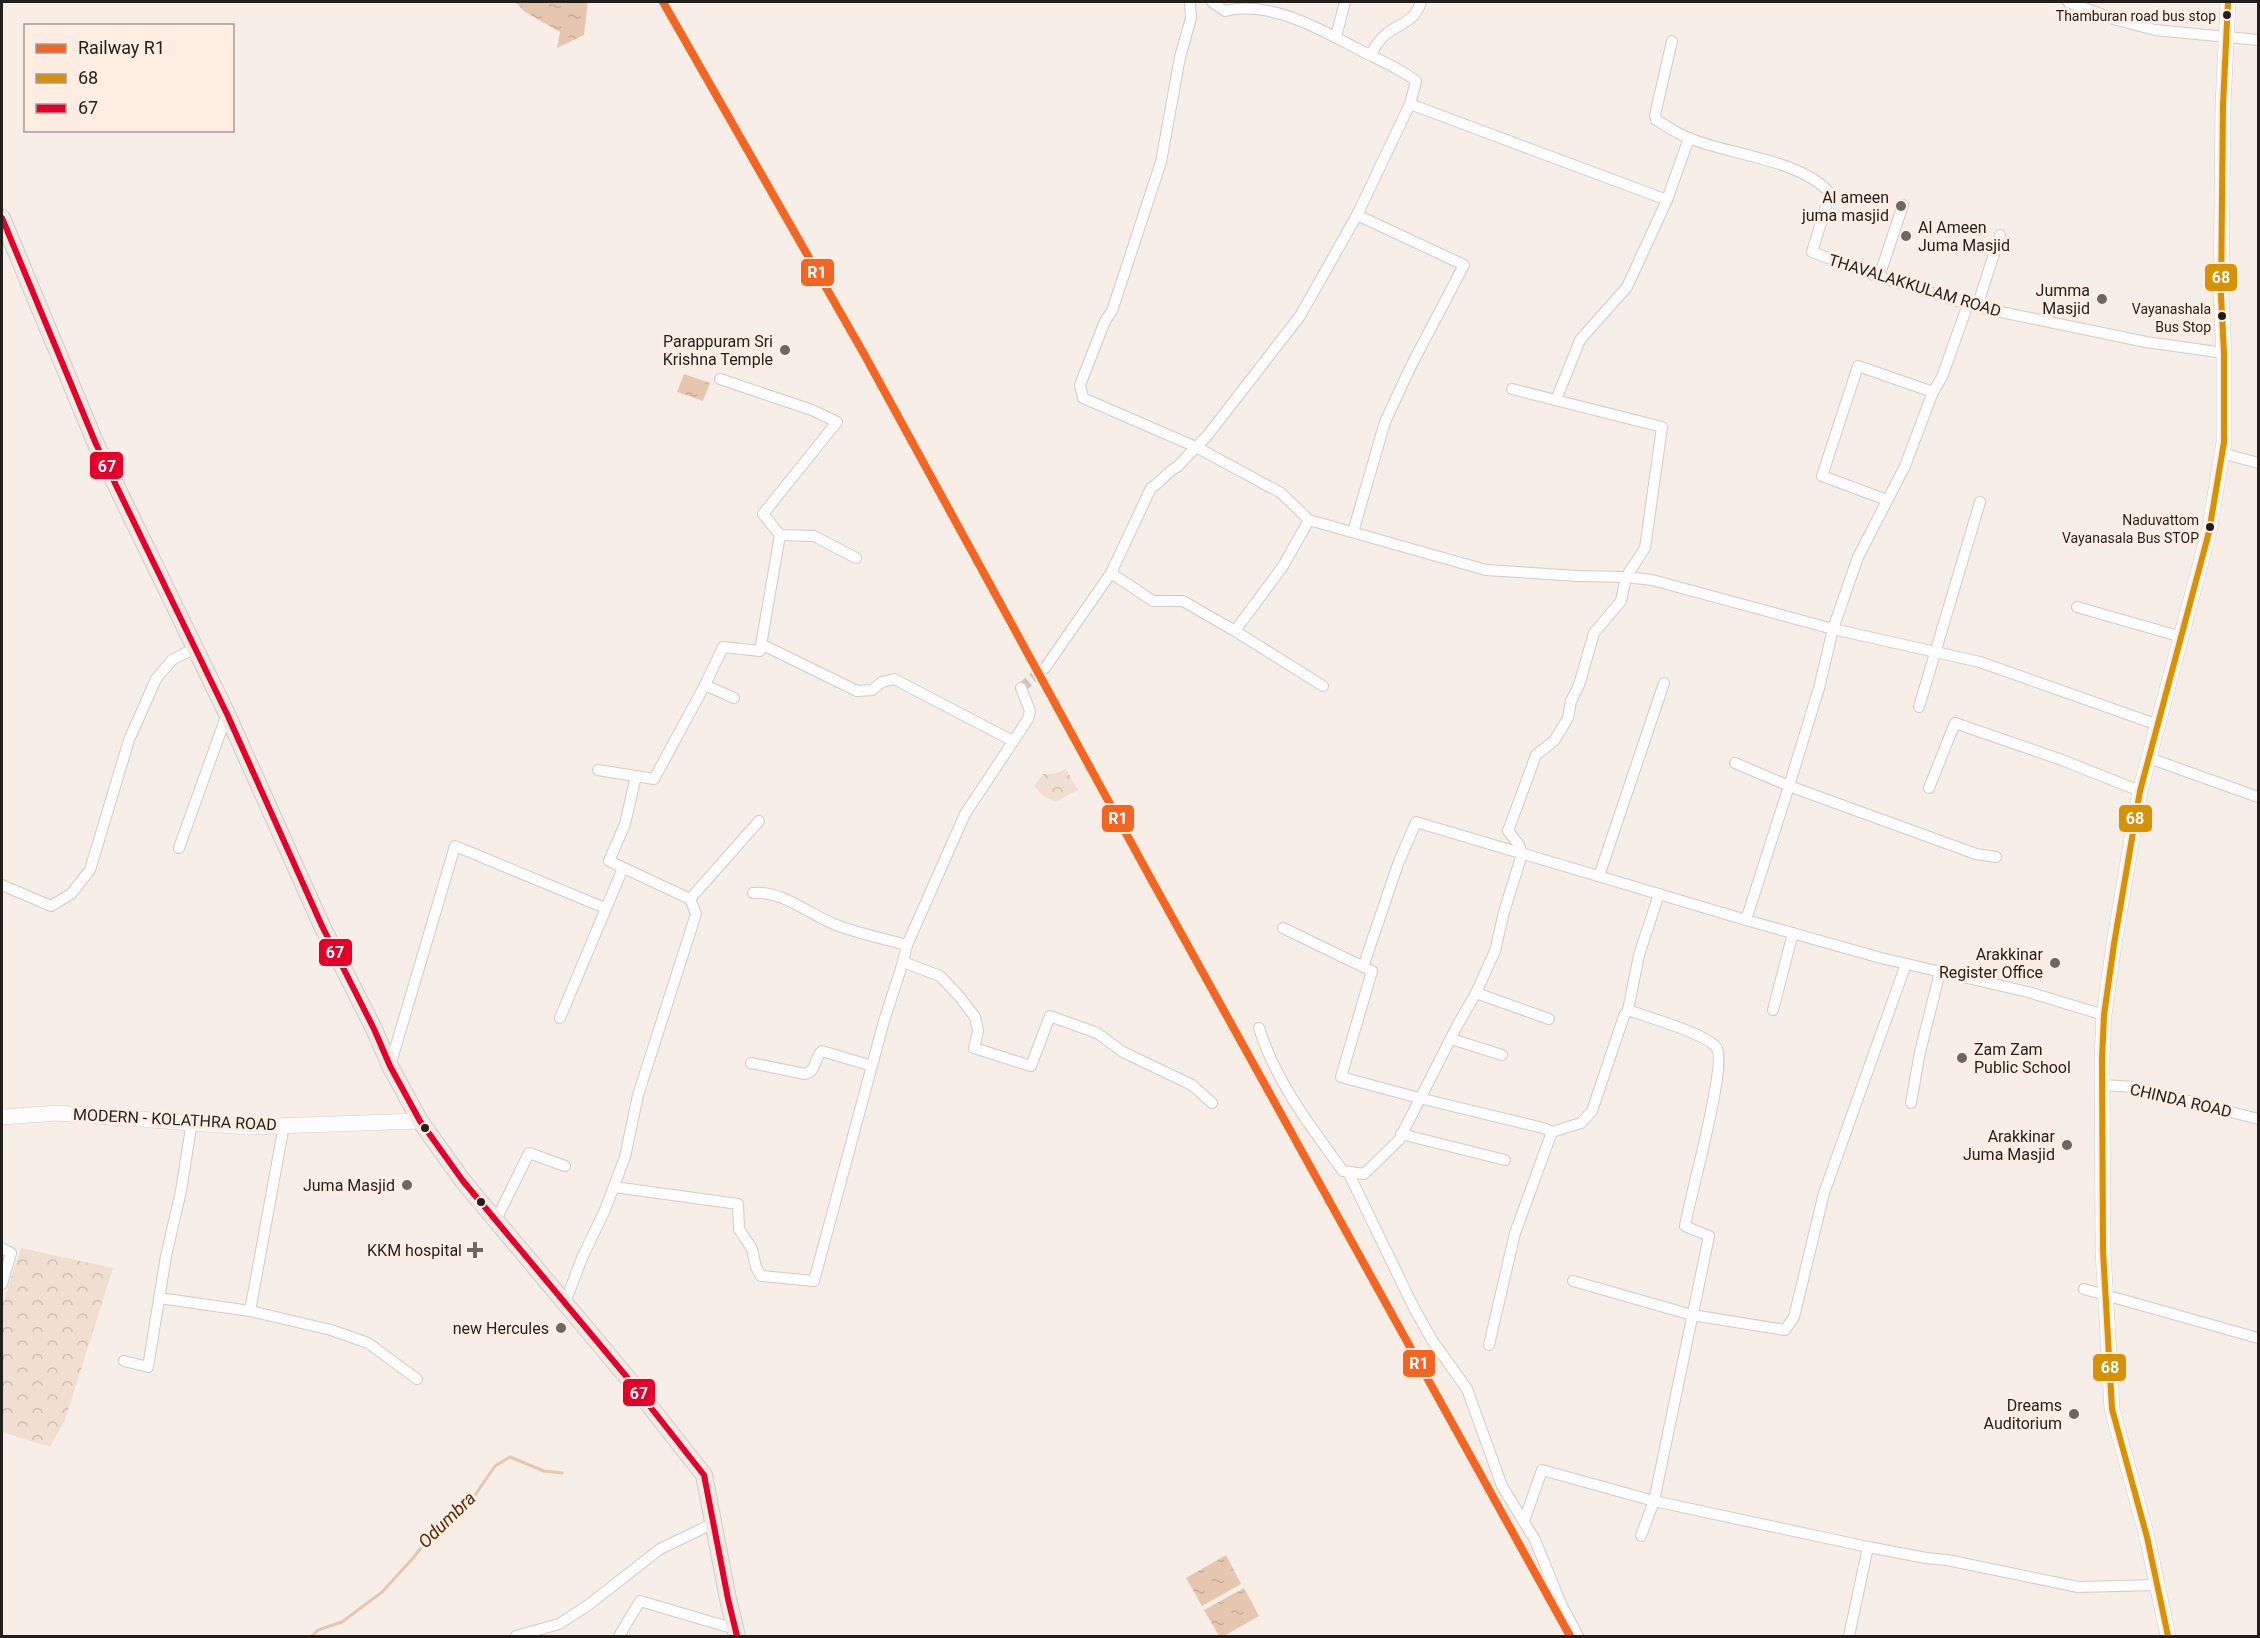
<svg xmlns="http://www.w3.org/2000/svg" width="2260" height="1638" font-family="Roboto,sans-serif">
<defs>
<pattern id="park-crowns" width="20" height="18" patternUnits="userSpaceOnUse" patternTransform="scale(1.5)"><rect width="20" height="18" fill="#f0ded1"/><path d="M2 6a3 3 0 1 1 6 0M12 15a3 3 0 1 1 6 0" fill="none" stroke="#cebeb3"/></pattern>
<pattern id="water-ripples" width="26" height="14" patternUnits="userSpaceOnUse" patternTransform="scale(1.5)"><rect width="26" height="14" fill="#e6c6af"/><path d="M2 4q2-2 4 0t4 0M15 11q2-2 4 0t4 0" fill="none" stroke="#c5aa96"/></pattern>
</defs>
<rect width="100%" height="100%" fill="#f7eee8"/>
<!-- park -->
<g fill="url(#park-crowns)">
<polygon points="1066,769 1078,790 1055,802 1042,795 1034,786 1043,774 1053,774"/>
<polygon points="21,1248 113,1268 65,1420 50,1447 2,1432 2,1306"/>
</g>
<!-- water -->
<g fill="url(#water-ripples)">
<polygon points="515,2 588,2 584,35 557,48 560,32 525,12"/>
<polygon points="684,374 710,383 703,401 677,392"/>
<polygon points="1226,1555 1241,1584 1202,1606 1186,1578"/>
<polygon points="1244,1588 1259,1616 1224,1636 1219,1636 1204,1610"/>
</g>
<g fill="none" stroke-linecap="round" stroke-linejoin="round">
<!-- stream -->
<polyline stroke="#e6c6af" stroke-width="3" points="312,1636 318,1630 342,1622 382,1592 414,1557 438,1525 471,1501 495,1466 510,1457 544,1471 562,1473"/>
<!-- street-tunnel -->
<polyline stroke="#cdc4bf" stroke-width="10" stroke-dasharray="10 5" stroke-linecap="butt" points="1021,688 1045,668"/>
<defs>
<g id="street">
<polyline points="1190,2 1191,18 1180,57 1161,162 1112,311 1105,321 1080,385 1083,398 1196,447 1281,493 1309,520 1486,570 1578,576 1626,577 1652,580 1833,629 1980,662 2158,725"/>
<polyline points="2068,2 2117,20 2155,30 2258,40"/>
<polyline points="1336,37 1345,2"/>
<path d="M1672,41L1655,115L1656,120C1667,126 1677,134 1689,138C1729,155 1800,159 1830,193L1812,252L1879,277L1977,307L2146,342L2224,353"/>
<path d="M1370,55C1374,49 1378,41 1384,36C1399,22 1413,25 1421,2"/>
<polyline points="1410,104 1667,200"/>
<polyline points="1879,277 1903,205"/>
<polyline points="1977,307 2000,235"/>
<polyline points="720,379 812,410 837,422 763,514 780,535 814,536 856,558"/>
<polyline points="1556,400 1580,340 1627,287 1667,200 1689,138"/>
<polyline points="2222,453 2258,463"/>
<polyline points="1887,500 1822,476 1858,366 1933,392"/>
<polyline points="1353,532 1385,422 1411,366 1464,265 1357,215"/>
<path d="M1111,573L1151,488C1161,482 1168,471 1177,467L1207,436L1300,316L1357,215L1410,104L1416,81C1398,67 1376,59 1356,48C1318,28 1269,0 1225,11L1212,2"/>
<polyline points="2077,607 2182,637"/>
<polyline points="1235,631 1323,686"/>
<polyline points="761,644 857,691 872,690 882,682 894,679 1013,741"/>
<polyline points="1045,668 1111,573 1153,601 1183,601 1235,631 1283,566 1309,520"/>
<polyline points="705,685 723,647 760,651 780,535"/>
<polyline points="1021,688 1030,711 1028,719 965,814 907,945 903,962 940,976 959,996 975,1017 978,1031 974,1048 1031,1066 1050,1016 1097,1033 1123,1052 1192,1085 1212,1103"/>
<polyline points="1919,707 1980,502"/>
<polyline points="2149,758 2258,797"/>
<polyline points="1735,763 1789,786 1819,688 1833,629 1858,557 1905,466 1933,392 1942,377 1968,304"/>
<polyline points="598,770 654,779 705,685 734,698"/>
<polyline points="636,776 625,824 609,861 690,899"/>
<polyline points="1929,788 1955,723 2062,760 2140,791"/>
<polyline points="179,848 227,714"/>
<polyline points="1996,857 1976,854 1789,786 1746,920 1881,958 2028,992 2104,1015"/>
<polyline points="1599,876 1664,683"/>
<polyline points="2,885 51,906 71,894 90,870 129,740 156,679 172,660 195,648"/>
<path d="M753,893C784,890 810,916 839,926C861,934 884,939 907,945"/>
<polyline points="1283,928 1372,971 1341,1077 1419,1098 1543,1128 1552,1132 1581,1123 1592,1111 1624,1016 1628,1010 1639,955 1659,894"/>
<polyline points="1363,967 1398,864 1416,822 1746,920"/>
<polyline points="1476,993 1549,1019"/>
<path d="M1628,1010C1647,1017 1704,1033 1716,1047C1729,1061 1689,1199 1685,1226L1709,1236L1654,1501L1641,1536"/>
<polyline points="1773,1010 1793,933"/>
<polyline points="560,1018 623,868"/>
<path d="M1259,1028C1276,1082 1310,1126 1343,1171L1364,1174L1399,1140L1457,1026L1476,993L1495,951L1504,912L1522,854L1519,845L1508,831L1536,755L1554,741L1568,718L1571,701L1579,685L1594,633L1621,601L1626,577L1645,548L1662,427L1512,389"/>
<polyline points="1451,1039 1502,1055"/>
<path d="M751,1063L805,1074C817,1071 814,1058 822,1051L872,1066"/>
<polyline points="390,1066 455,846 605,908"/>
<polyline points="2102,1085 2135,1087 2258,1119"/>
<polyline points="1911,1103 1920,1052 1940,972"/>
<polyline points="1401,1134 1505,1160"/>
<polyline points="1348,1172 1414,1308 1432,1340 1467,1389 1502,1486 1535,1540 1561,1604 1578,1636"/>
<polyline points="614,1187 738,1204 739,1229 752,1249 756,1267 761,1276 814,1281 884,1021 903,962"/>
<polyline points="495,1222 529,1153 565,1166"/>
<polyline points="2,1248 11,1253 2,1284"/>
<polyline points="1573,1281 1692,1315 1785,1330 1794,1317 1824,1193 1906,964"/>
<polyline points="2084,1289 2258,1338"/>
<polyline points="159,1298 250,1311 284,1125"/>
<polyline points="565,1303 582,1258 605,1210 625,1157 638,1095 696,914 690,899 759,821"/>
<polyline points="250,1311 331,1330 368,1343 417,1379"/>
<polyline points="1489,1345 1515,1233 1552,1132"/>
<polyline points="124,1361 148,1367 166,1256 181,1191 192,1121"/>
<polyline points="1524,1521 1542,1470 1654,1501 1868,1547 1926,1558 1947,1560 2078,1587 2157,1585"/>
<polyline points="516,1636 559,1624 587,1606 660,1549 714,1523"/>
<polyline points="619,1636 640,1601 735,1629"/>
<polyline points="1849,1636 1868,1547"/>
</g>
<g id="secondary">
<polyline points="2,1117 57,1113 247,1127 420,1121"/>
<polyline points="2168,1636 2147,1537 2112,1409 2103,1251 2102,1059 2104,1015 2114,944 2140,791 2209,532 2224,442 2224,353 2221,296 2223,105 2228,2"/>
</g>
<polyline id="primary" points="2,218 96,444 227,714 322,926 374,1029 390,1066 420,1121 463,1181 626,1376 704,1475 728,1599 737,1636"/>
</defs>
<!-- street casing -->
<use href="#street" stroke="#d2cbc6" stroke-width="12"/>
<!-- secondary casing -->
<use href="#secondary" stroke="#d2cbc6" stroke-width="16"/>
<!-- primary casing -->
<use href="#primary" stroke="#d0ccc9" stroke-width="18"/>
<!-- street -->
<use href="#street" stroke="#fefcfc" stroke-width="10"/>
<!-- secondary -->
<use href="#secondary" stroke="#fefcfc" stroke-width="15"/>
<!-- primary -->
<use href="#primary" stroke="#f0ebe5" stroke-width="16"/>
<defs>
<polyline id="bus-1" points="2168,1636 2147,1537 2112,1409 2103,1251 2102,1059 2104,1015 2114,944 2140,791 2209,532 2224,442 2224,353 2221,296 2223,105 2228,2"/>
<polyline id="bus-2" points="2,218 96,444 227,714 322,926 374,1029 390,1066 420,1121 463,1181 626,1376 704,1475 728,1599 737,1636"/>
</defs>
<!-- bus-1 casing -->
<use href="#bus-1" stroke="#fdede2" stroke-width="10"/>
<!-- bus-2 casing -->
<use href="#bus-2" stroke="#fdede2" stroke-width="10"/>
<!-- bus-1 -->
<use href="#bus-1" stroke="#d79204" stroke-width="6"/>
<!-- bus-2 -->
<use href="#bus-2" stroke="#e4002b" stroke-width="6"/>
<defs>
<polyline id="rail-1" points="663,2 864,354 1151,879 1570,1636"/>
</defs>
<!-- rail-1 casing -->
<use href="#rail-1" stroke="#fdede2" stroke-width="12"/>
<!-- rail-1 -->
<use href="#rail-1" stroke="#f26522" stroke-width="8"/>
</g>
<!-- markers -->
<g fill="#231e1a" stroke="#fdede2" stroke-width="2">
<circle cx="2227" cy="15" r="5"/>
<circle cx="2222" cy="316" r="5"/>
<circle cx="2210" cy="527" r="5"/>
<circle cx="425" cy="1128" r="5"/>
<circle cx="481" cy="1202" r="5"/>
</g>
<g fill="#6d6762" stroke="#fdede2" stroke-width="2">
<circle cx="1901" cy="206" r="6"/>
<circle cx="1906" cy="236" r="6"/>
<circle cx="2102" cy="299" r="6"/>
<circle cx="785" cy="350" r="6"/>
<circle cx="2055" cy="963" r="6"/>
<circle cx="1962" cy="1058" r="6"/>
<circle cx="2067" cy="1145" r="6"/>
<circle cx="407" cy="1185" r="6"/>
<path d="M472 1241h6v6h6v6h-6v6h-6v-6h-6v-6h6z"/>
<circle cx="561" cy="1328" r="6"/>
<circle cx="2074" cy="1414" r="6"/>
</g>
<g text-anchor="middle" stroke-width="6" stroke-linejoin="round" paint-order="stroke">
<!-- bus labels -->
<g font-size="14" fill="#231e1a" stroke="#fdede2" text-anchor="end">
<text x="2216" y="21">Thamburan road bus stop</text>
<text x="2211" y="314">Vayanashala<tspan x="2211" dy="18">Bus Stop</tspan></text>
<text x="2199" y="525">Naduvattom<tspan x="2199" dy="18">Vayanasala Bus STOP</tspan></text>
</g>
<!-- poi labels -->
<g font-size="16" fill="#231e1a" stroke="#fdede2" text-anchor="end">
<text x="1889" y="203">Al ameen<tspan x="1889" dy="18">juma masjid</tspan></text>
<text x="1918" y="233" text-anchor="start">Al Ameen<tspan x="1918" dy="18">Juma Masjid</tspan></text>
<text x="2090" y="296">Jumma<tspan x="2090" dy="18">Masjid</tspan></text>
<text x="773" y="347">Parappuram Sri<tspan x="773" dy="18">Krishna Temple</tspan></text>
<text x="2043" y="960">Arakkinar<tspan x="2043" dy="18">Register Office</tspan></text>
<text x="1974" y="1055" text-anchor="start">Zam Zam<tspan x="1974" dy="18">Public School</tspan></text>
<text x="2055" y="1142">Arakkinar<tspan x="2055" dy="18">Juma Masjid</tspan></text>
<text x="395" y="1191">Juma Masjid</text>
<text x="462" y="1256">KKM hospital</text>
<text x="549" y="1334">new Hercules</text>
<text x="2062" y="1411">Dreams<tspan x="2062" dy="18">Auditorium</tspan></text>
</g>
<!-- street labels -->
<g font-size="16" fill="#231e1a" stroke="#fdede2">
<text transform="translate(1915 285) rotate(17)" y="6">THAVALAKKULAM ROAD</text>
<text transform="translate(2181 1100) rotate(13)" y="6">CHINDA ROAD</text>
<text transform="translate(175 1119) rotate(3)" y="6">MODERN - KOLATHRA ROAD</text>
</g>
<!-- water labels -->
<g font-size="18" font-style="italic" fill="#542d07" stroke="#fdede2">
<text transform="translate(447 1520) rotate(-44)" y="6">Odumbra</text>
</g>
</g>
<g stroke="#fdede2" stroke-width="2">
<rect x="800" y="258" width="35" height="29" rx="6" fill="#f26522"/>
<rect x="2204" y="263" width="34" height="29" rx="6" fill="#d79204"/>
<rect x="89" y="451" width="35" height="29" rx="6" fill="#e4002b"/>
<rect x="1101" y="804" width="34" height="29" rx="6" fill="#f26522"/>
<rect x="2118" y="804" width="35" height="29" rx="6" fill="#d79204"/>
<rect x="318" y="938" width="35" height="29" rx="6" fill="#e4002b"/>
<rect x="1402" y="1349" width="34" height="29" rx="6" fill="#f26522"/>
<rect x="2092" y="1353" width="35" height="29" rx="6" fill="#d79204"/>
<rect x="622" y="1378" width="34" height="29" rx="6" fill="#e4002b"/>
</g>
<g font-size="16" text-anchor="middle" font-weight="bold" fill="#fff">
<text x="817" y="278">R1</text>
<text x="2221" y="283">68</text>
<text x="107" y="472">67</text>
<text x="1118" y="824">R1</text>
<text x="2135" y="824">68</text>
<text x="335" y="958">67</text>
<text x="1419" y="1369">R1</text>
<text x="2110" y="1373">68</text>
<text x="639" y="1399">67</text>
</g>
<!-- border -->
<rect width="2260" height="1638" fill="none" stroke="#231e1a" stroke-width="6"/>
<!-- legend -->
<rect x="24" y="24" width="210" height="108" fill="#fdede2" stroke="#a69a92" stroke-width="1.5"/>
<rect x="36" y="44" width="30" height="9" fill="#f26522" stroke="#a69a92" stroke-width="1.5"/>
<text x="78" y="54" font-size="18" fill="#231e1a">Railway R1</text>
<rect x="36" y="74" width="30" height="9" fill="#d79204" stroke="#a69a92" stroke-width="1.5"/>
<text x="78" y="84" font-size="18" fill="#231e1a">68</text>
<rect x="36" y="104" width="30" height="9" fill="#e4002b" stroke="#a69a92" stroke-width="1.5"/>
<text x="78" y="114" font-size="18" fill="#231e1a">67</text>
</svg>
